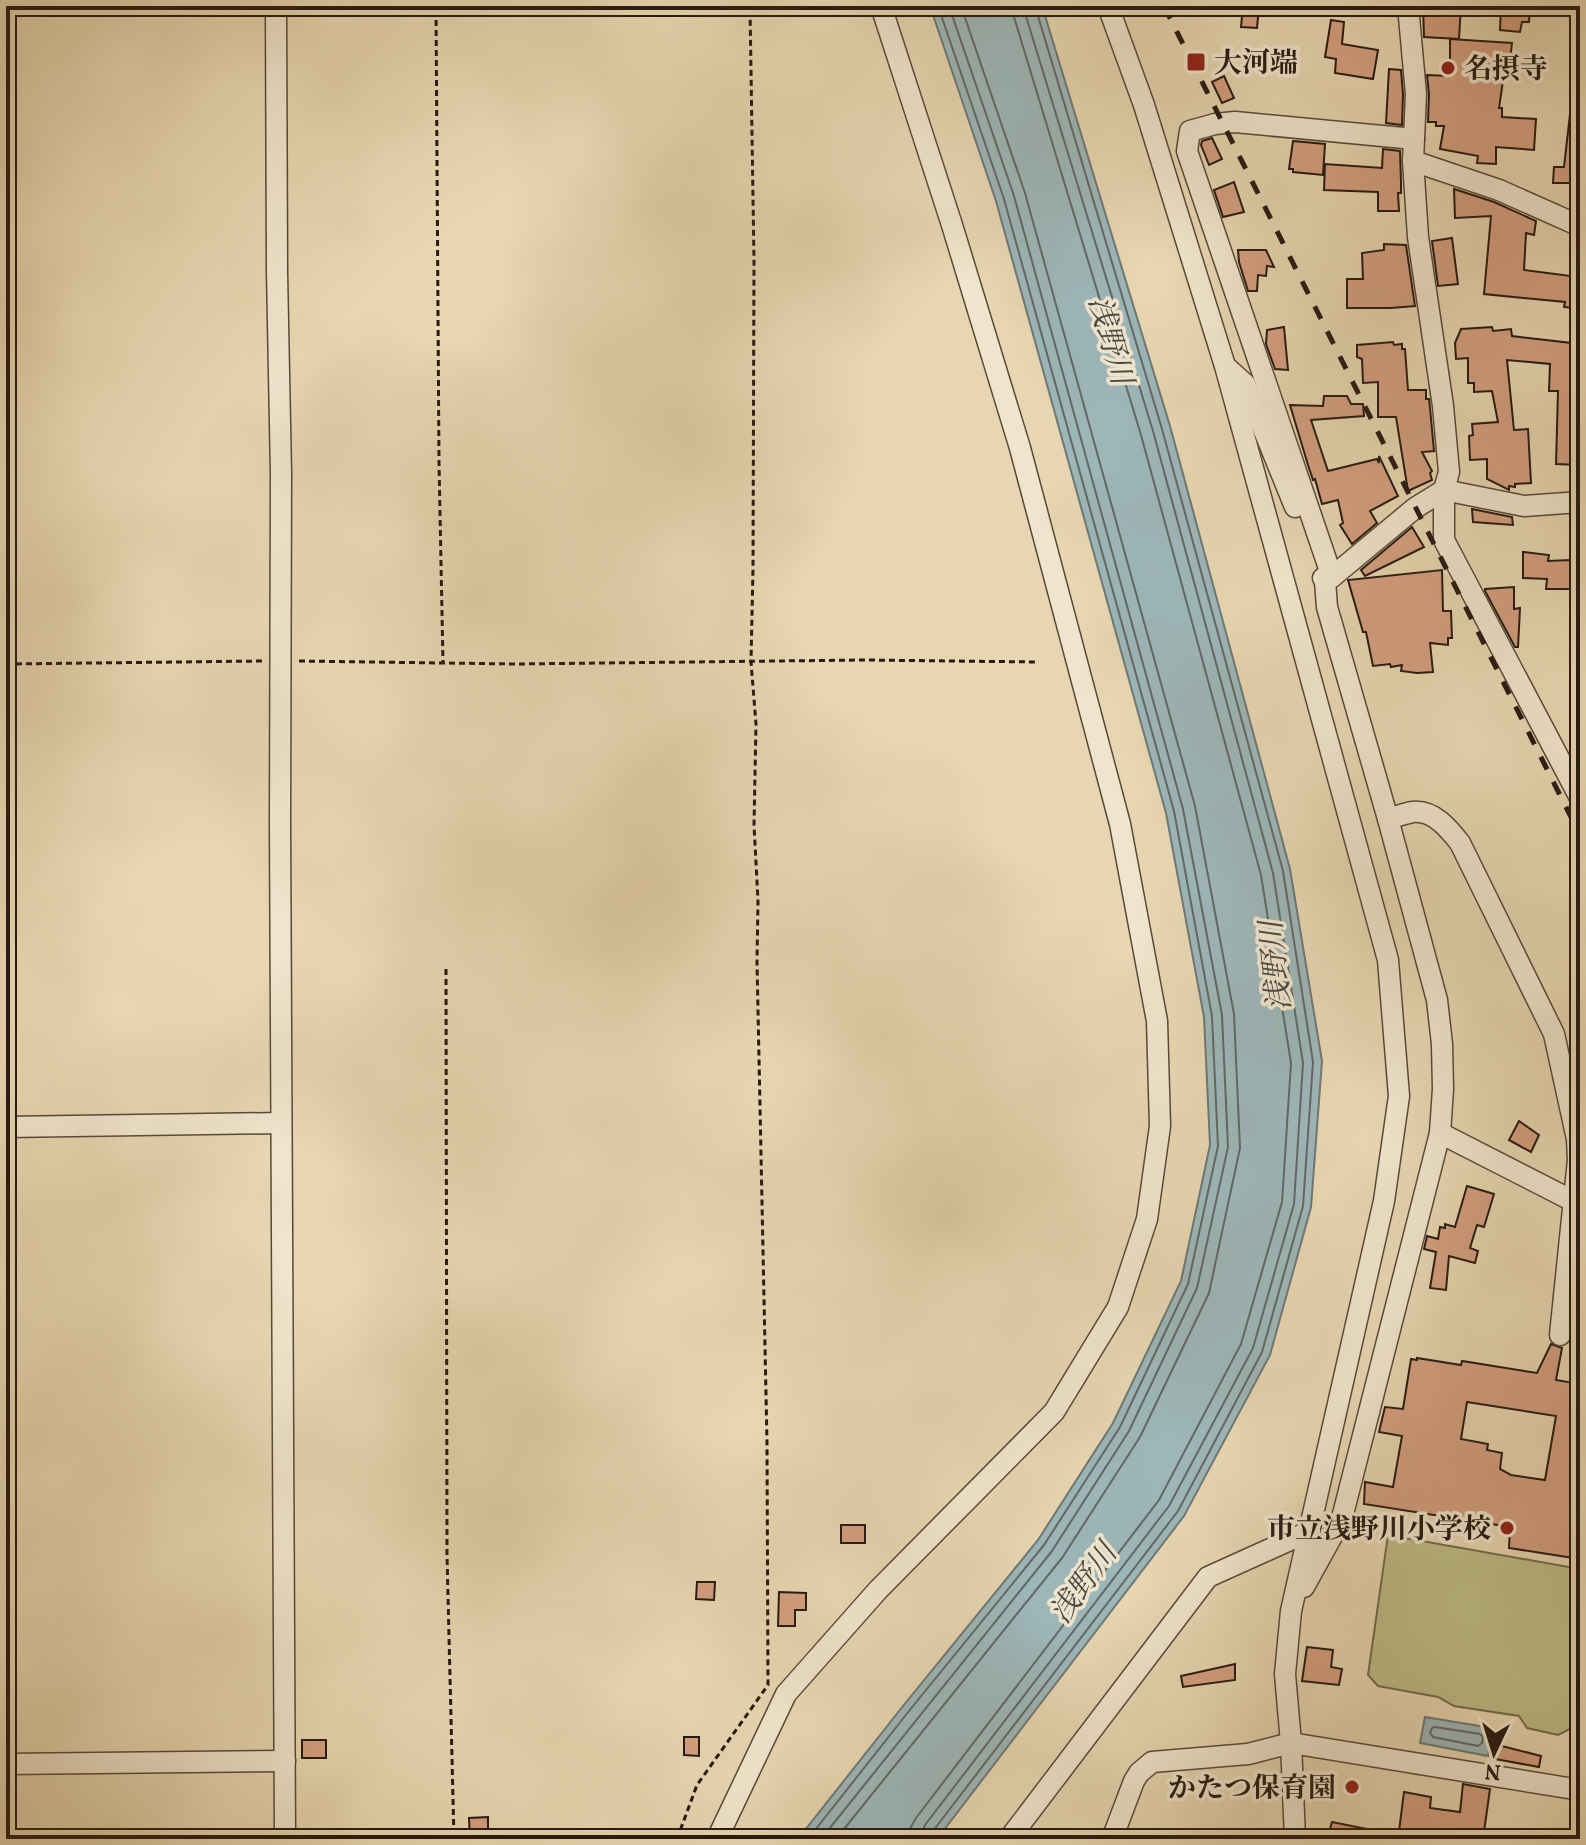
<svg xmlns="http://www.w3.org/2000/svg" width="1586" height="1845" font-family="Vollkorn,'Noto Serif JP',serif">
<rect width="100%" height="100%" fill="#e7d6b1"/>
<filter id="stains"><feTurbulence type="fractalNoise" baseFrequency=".0025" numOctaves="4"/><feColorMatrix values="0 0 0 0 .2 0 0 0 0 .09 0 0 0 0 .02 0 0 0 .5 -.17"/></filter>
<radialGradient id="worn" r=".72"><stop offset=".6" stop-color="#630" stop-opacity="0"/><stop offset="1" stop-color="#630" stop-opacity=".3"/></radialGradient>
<!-- green -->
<polygon fill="#bdbc87" stroke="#726b4c" stroke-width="2" points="1388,1535 1580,1569 1580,1724 1558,1735 1527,1728 1519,1716 1454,1706 1438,1697 1378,1686 1368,1675"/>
<!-- water -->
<g fill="#9db6b8" stroke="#6e7876" stroke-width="2">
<polygon points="930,6 1042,6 1043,9 1170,426 1290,869 1322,1061 1311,1207 1270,1355 1184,1516 937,1839 798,1839 903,1706 1038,1540 1113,1423 1181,1281 1210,1145 1204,1017 1166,813 996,201"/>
<polygon points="1425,1717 1492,1728 1488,1756 1420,1743"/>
</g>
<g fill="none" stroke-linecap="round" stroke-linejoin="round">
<!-- shore -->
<g stroke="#626865" stroke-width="2">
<polygon points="1435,1727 1480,1734 1483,1737 1482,1743 1478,1746 1433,1737 1430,1733 1432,1728"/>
<polyline points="808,1839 909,1711 1044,1545 1120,1427 1188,1284 1218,1146 1212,1016 1174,811 1004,199 938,6"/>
<polyline points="821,1839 1052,1551 1129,1431 1197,1288 1228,1147 1222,1015 1183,809 1014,196 949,6"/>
<polyline points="836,1839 1062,1558 1140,1437 1209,1293 1240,1148 1234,1014 1195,806 1025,193 961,6"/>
<polyline points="909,1839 911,1827 916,1818 1159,1500 1241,1344 1282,1202 1291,1063 1261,875 1141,435 1014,17 1012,6"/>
<polyline points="921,1839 922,1831 925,1825 1169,1506 1253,1348 1294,1204 1303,1063 1273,873 1153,431 1025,13 1024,6"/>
<polyline points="931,1839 933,1831 1178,1511 1262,1352 1303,1206 1313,1062 1283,871 1162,429 1035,6"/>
</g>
</g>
<!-- building -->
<g fill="#d39f80" stroke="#271a12" stroke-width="2" fill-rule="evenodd">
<polygon points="1243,6 1259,6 1257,28 1241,27"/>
<polygon points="1423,6 1461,6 1459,39 1424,37"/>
<polygon points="1501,6 1530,6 1529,22 1522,22 1520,32 1500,30"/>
<polygon points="1331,20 1344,22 1342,44 1378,50 1373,79 1335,73 1336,59 1325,57"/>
<polygon points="1450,39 1512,43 1510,60 1506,60 1499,108 1502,108 1502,117 1536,119 1534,150 1496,147 1496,164 1477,163 1478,156 1440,149 1444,126 1436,126 1436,122 1428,122 1429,94 1427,75 1450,76"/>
<polygon points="1389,69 1401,70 1403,94 1402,125 1386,123"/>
<polygon points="1224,76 1234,98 1222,103 1212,82"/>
<polygon points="1570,114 1580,114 1580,183 1553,183 1554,167 1564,167"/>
<polygon points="1212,138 1222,159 1209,165 1201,145 1202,141"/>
<polygon points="1293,141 1325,144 1323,175 1293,172 1293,169 1289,169"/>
<polygon points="1383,149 1400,151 1401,182 1401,193 1398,193 1399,211 1378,211 1378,192 1324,190 1325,164 1382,168"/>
<polygon points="1234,182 1244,212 1223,217 1214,190"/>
<polygon points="1454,189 1494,202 1536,221 1534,235 1526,233 1524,270 1570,276 1572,262 1580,263 1579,309 1564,307 1565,302 1484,294 1491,216 1455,218"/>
<polygon points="1452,238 1458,284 1438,286 1432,241"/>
<polygon points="1384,244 1406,245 1415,306 1391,308 1347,308 1347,279 1363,279 1362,253 1384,250"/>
<polygon points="1238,250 1266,250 1274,267 1267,266 1266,276 1258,275 1257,291 1248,291 1239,262"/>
<polygon points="1284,327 1288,370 1275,369 1266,344 1267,330"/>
<polygon points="1492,327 1493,331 1511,329 1512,336 1580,344 1580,393 1573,392 1574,436 1580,436 1580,465 1556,464 1558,391 1549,391 1550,364 1507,360 1514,430 1528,429 1531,483 1515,484 1515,487 1509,486 1509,490 1487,479 1487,459 1470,460 1469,436 1473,435 1472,424 1498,422 1492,391 1474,392 1474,383 1468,383 1468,358 1456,359 1455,343 1461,329"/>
<polygon points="1393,342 1394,345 1402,344 1402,349 1405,349 1408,390 1426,390 1426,399 1429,399 1430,408 1434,451 1422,452 1432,471 1430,473 1432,480 1408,491 1396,417 1378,417 1378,382 1363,383 1362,359 1357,357 1357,345"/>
<polygon points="1324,396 1347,396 1351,404 1363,404 1364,416 1311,420 1328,471 1377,459 1379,463 1379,456 1398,496 1370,511 1377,523 1352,544 1340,525 1343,523 1338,500 1322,504 1315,479 1313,480 1308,465 1290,405 1323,406"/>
<polygon points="1472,509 1512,517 1513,525 1473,522"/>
<polygon points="1412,527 1424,547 1365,576 1361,570"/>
<polygon points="1523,552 1549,555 1548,561 1570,560 1571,589 1546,589 1547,579 1523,578"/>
<polygon points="1442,570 1443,611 1451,611 1452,638 1448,638 1448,645 1430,643 1433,672 1417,673 1401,671 1402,665 1391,667 1390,664 1373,666 1366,632 1363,632 1348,580"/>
<polygon points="1514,587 1514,609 1520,608 1518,647 1515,647 1485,591 1485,589"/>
<polygon points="1519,1121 1539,1135 1531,1152 1509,1140"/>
<polygon points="1467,1186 1494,1194 1484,1227 1477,1225 1470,1248 1478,1251 1475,1263 1449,1256 1446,1290 1430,1288 1436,1252 1424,1249 1427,1236 1438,1239 1440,1227 1445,1228 1445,1224 1455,1227"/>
<path d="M1551,1344L1562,1348L1556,1380L1580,1384V1559L1509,1548L1510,1527L1364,1504L1365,1482L1393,1487L1402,1436L1379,1432L1385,1407L1403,1409L1411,1359L1417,1360V1358L1461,1365L1462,1361L1537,1373ZM1467,1402L1556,1416L1545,1480L1511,1475L1500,1469L1502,1453L1487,1450L1488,1444L1461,1439Z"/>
<rect x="841" y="1525" width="24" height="18"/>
<polygon points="697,1582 715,1582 714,1600 696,1599"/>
<polygon points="779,1592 806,1593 806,1610 795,1610 795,1626 778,1626"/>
<polygon points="1307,1647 1333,1650 1331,1667 1342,1669 1339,1685 1302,1681"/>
<polygon points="1235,1664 1235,1680 1183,1687 1181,1676"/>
<polygon points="684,1737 699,1737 699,1756 684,1755"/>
<rect x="302" y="1740" width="24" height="18"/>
<polygon points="1498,1745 1541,1756 1539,1767 1495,1759"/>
<polygon points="1463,1784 1490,1789 1483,1839 1398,1839 1404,1792 1431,1797 1430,1808 1460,1812"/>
<polygon points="488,1817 488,1839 470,1839 469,1818"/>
<polygon points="1332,1822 1382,1832 1382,1839 1327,1839"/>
</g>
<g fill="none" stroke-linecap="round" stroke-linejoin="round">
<defs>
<g id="minor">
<polyline points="276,6 277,272 281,474 280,822 285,1839"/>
<polyline points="1108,6 1144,105 1225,366 1388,960 1399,1096 1384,1201 1291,1611 1285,1674 1291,1743 1295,1839"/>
<polyline points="1408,6 1416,94 1413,161 1418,237 1443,406 1449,472 1444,490 1444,540 1580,798"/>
<polyline points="1413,161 1499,190 1580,226"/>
<polyline points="1225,366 1245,384 1295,507"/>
<polyline points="1332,577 1187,151 1190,131 1215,124 1235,122 1414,139"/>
<polyline points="1323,578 1325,581 1332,577 1415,508 1444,490 1524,506 1580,502"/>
<path d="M1388,819C1396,817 1405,813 1413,812C1434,810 1449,829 1460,843L1554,1034L1577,1139L1578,1160L1560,1335"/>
<polyline points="6,1127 281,1123"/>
<polyline points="1440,1133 1575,1202"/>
<polyline points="1304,1587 1342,1518 1440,1133 1443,1089 1442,1044 1437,1000 1388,819 1327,607 1325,581"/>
<polyline points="6,1764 285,1761"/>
<polyline points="717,1839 786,1694 878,1590 1054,1412 1118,1307 1147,1219 1160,1126 1157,1021 1120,824 1020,448 952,225 881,6"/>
<polyline points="1009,1839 1208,1577 1310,1531"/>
<polyline points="1112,1839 1134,1781 1139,1773 1152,1762 1248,1754 1291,1743 1580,1790"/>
</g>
</defs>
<!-- minor casing -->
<use href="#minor" stroke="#57493a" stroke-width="23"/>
<!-- path -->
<g stroke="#271a12" stroke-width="3" stroke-dasharray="6 4" stroke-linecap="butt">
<polyline points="293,9 436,10 594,6 620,8 750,7 754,261 753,569 751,662 756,724 754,825 758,901 757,962 767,1443 768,1685 697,1785 677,1839"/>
<polyline points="436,10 439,463 443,662"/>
<polyline points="299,661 515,664 865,660 1039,662"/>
<polyline points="6,664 263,661"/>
<polyline points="446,969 447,1555 454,1839"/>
</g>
<!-- minor -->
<use href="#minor" stroke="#efe4cc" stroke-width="20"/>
<!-- rail -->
<polyline stroke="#271a12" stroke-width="5" stroke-dasharray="14 14" stroke-linecap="butt" points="1164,6 1580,835"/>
</g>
<!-- markers -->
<g fill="#8f2418" stroke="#efe4cc" stroke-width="3">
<rect x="1186" y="52" width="20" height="20" rx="4"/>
<circle cx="1448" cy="68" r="8"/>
<circle cx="1507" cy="1528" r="8"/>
<circle cx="1352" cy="1787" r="8"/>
</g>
<g text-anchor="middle" stroke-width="7" stroke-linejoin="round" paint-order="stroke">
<!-- poi labels -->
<g font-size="28" font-weight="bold" fill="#271a12" stroke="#efe4cc" text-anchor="start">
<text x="1214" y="72">大河端</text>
<text x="1464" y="78">名摂寺</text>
<text x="1491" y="1538" text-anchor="end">市立浅野川小学校</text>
<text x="1336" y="1797" text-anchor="end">かたつ保育園</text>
</g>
<!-- water labels -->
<g font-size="30" font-style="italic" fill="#4a4944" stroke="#efe4cc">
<text transform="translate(1111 340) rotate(74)" y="10">浅野川</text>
<text transform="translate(1275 966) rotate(-96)" y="10">浅野川</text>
<text transform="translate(1083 1583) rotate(-54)" y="10">浅野川</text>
</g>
</g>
<!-- margin -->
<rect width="1586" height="1845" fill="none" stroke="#e7d6b1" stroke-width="32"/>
<rect x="8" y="8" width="1570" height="1829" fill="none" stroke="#271a12" stroke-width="4"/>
<rect x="16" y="16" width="1554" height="1813" fill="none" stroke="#271a12" stroke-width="2"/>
<!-- north arrow -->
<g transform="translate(1494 1753) rotate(184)" stroke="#efe4cc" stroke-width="6" paint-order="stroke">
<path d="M0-6L14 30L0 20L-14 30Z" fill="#271a12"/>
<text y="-12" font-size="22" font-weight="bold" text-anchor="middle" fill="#271a12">N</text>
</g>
<rect width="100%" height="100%" filter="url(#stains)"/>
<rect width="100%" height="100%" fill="url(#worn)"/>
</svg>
